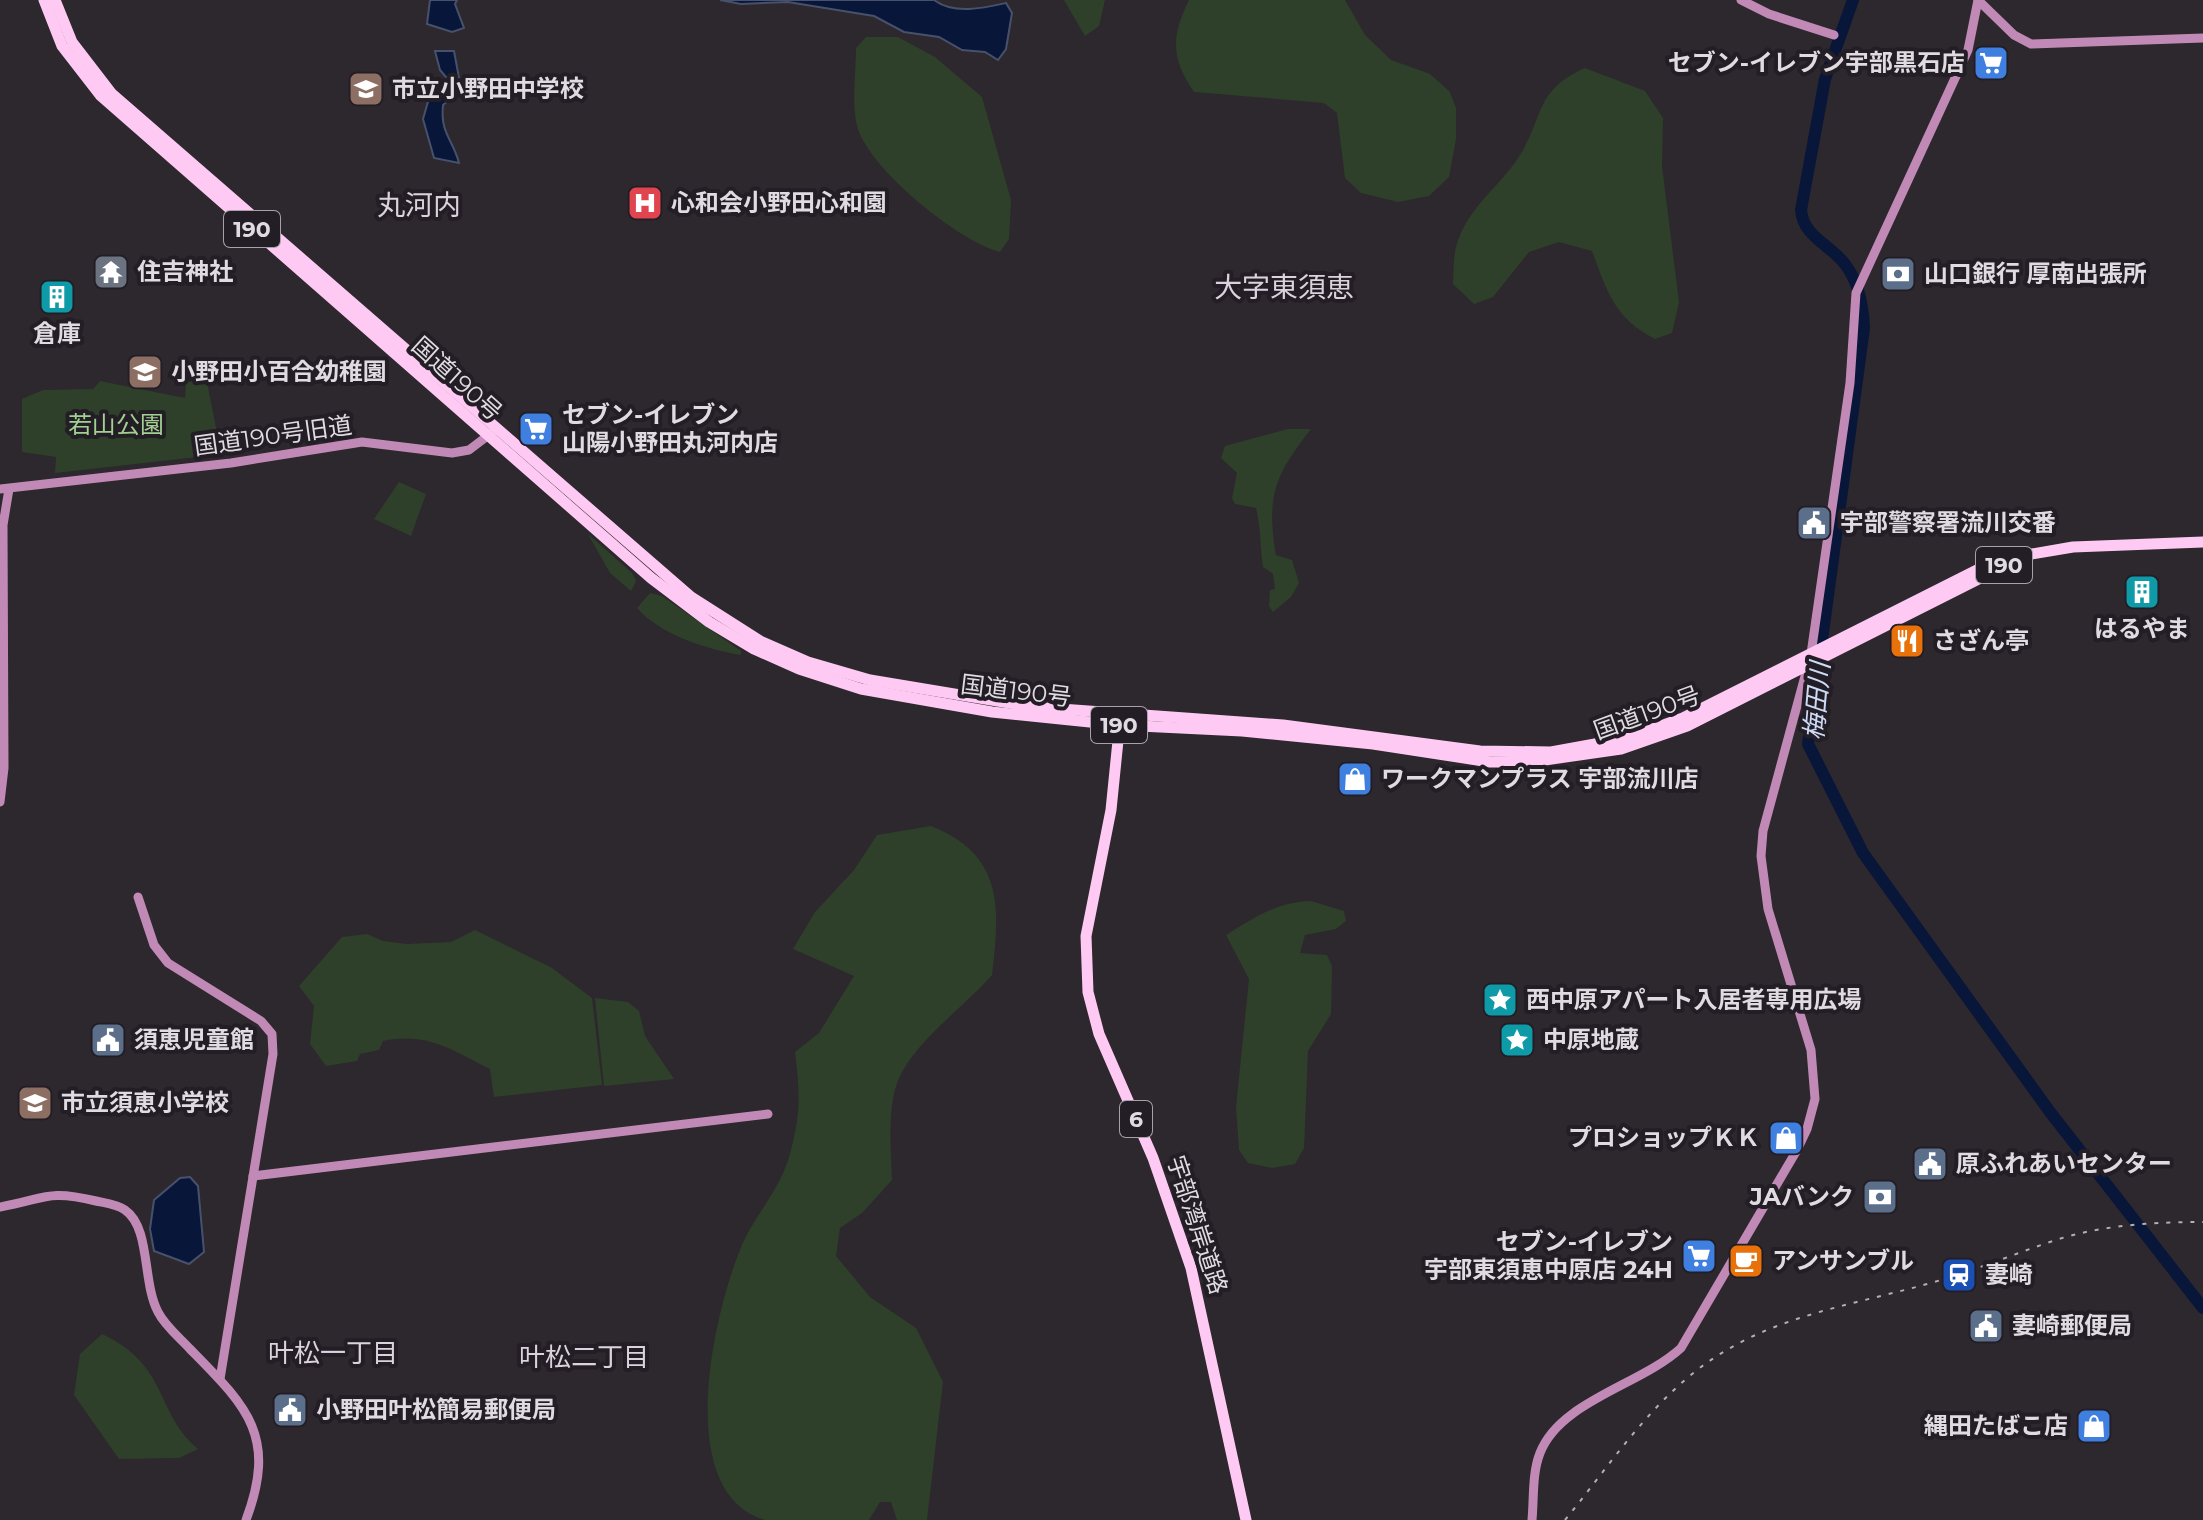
<svg xmlns="http://www.w3.org/2000/svg" width="2203" height="1520" font-family="Montserrat,'Noto Sans JP',sans-serif">
<rect width="100%" height="100%" fill="#2d272e"/>
<!-- green -->
<g fill="#2e4029">
<polygon points="1064,0 1105,0 1099,26 1085,36"/>
<path d="M1189,0H1345L1365,35L1391,60L1430,74L1450,92L1456,108V139L1449,177L1429,196L1398,202L1361,193L1345,178L1337,113L1324,103L1194,92C1171,59 1171,36 1189,0Z"/>
<path d="M866,37H898L935,57L982,97L1011,200L1009,239L1000,252C958,241 872,171 858,129C851,106 856,72 856,48Z"/>
<path d="M1585,68L1645,91L1663,118L1662,166L1679,302L1672,333L1655,339C1614,318 1607,291 1592,251L1559,242L1529,252L1493,297L1474,304L1453,284C1454,272 1453,258 1456,247C1466,208 1500,187 1520,155C1545,115 1534,91 1585,68Z"/>
<polygon points="206,377 220,448 215,455 55,473 56,457 22,452 22,399 43,390 93,389 100,381 185,398 186,383"/>
<path d="M1288,429H1311C1275,475 1266,496 1276,555L1292,560L1299,583L1291,597L1273,612L1269,606L1270,590L1275,589L1273,574L1263,567C1260,546 1261,528 1256,508L1235,504L1232,498L1237,473L1221,458L1225,446Z"/>
<polygon points="399,482 426,494 411,536 374,519"/>
<polygon points="588,534 632,573 636,581 631,591 610,573"/>
<path d="M650,593L662,596L741,651V655C708,650 659,634 637,608Z"/>
<path d="M931,826C1004,855 1000,907 992,975C964,1007 913,1043 898,1081C887,1107 891,1152 892,1180L862,1213L840,1228L836,1256L870,1297L916,1328L943,1382L927,1520H897L891,1502H880L869,1520C847,1520 783,1520 765,1520C672,1493 714,1313 740,1250C753,1216 779,1193 790,1154C801,1113 800,1093 795,1052L819,1033L854,976L793,949L815,912L854,870L877,835Z"/>
<path d="M1311,901L1344,911L1346,921L1336,929L1305,935L1300,953L1327,955L1332,966L1331,1014L1308,1051L1304,1148L1295,1164L1272,1168L1248,1163L1239,1150L1236,1107L1249,979L1226,935C1255,917 1277,902 1311,901Z"/>
<path d="M475,930L552,968L592,998L602,1085L494,1097L490,1069C451,1050 428,1032 383,1041L379,1050L360,1054L357,1061L326,1066L310,1044L314,1006L299,986L342,937L367,934L383,941L407,944L451,942Z"/>
<polygon points="595,998 628,1002 639,1011 645,1036 674,1079 604,1086"/>
<path d="M102,1334C169,1365 155,1413 198,1449L179,1458L119,1459L74,1395L80,1354Z"/>
</g>
<!-- water -->
<g fill="#081639" stroke="#48516b" stroke-width="2">
<polygon points="430,0 457,0 455,4 464,28 452,32 427,24"/>
<path d="M720,0H934C954,15 984,8 1006,3L1012,13L1006,49L998,60L985,52L962,50L939,37L904,32L874,16L788,2L741,4Z"/>
<polygon points="435,51 454,51 459,78 446,77 440,70"/>
<path d="M438,80L448,87L449,100L443,105C440,134 453,139 459,163L434,158L423,119L434,81Z"/>
<polygon points="190,1177 198,1186 204,1252 189,1264 154,1251 150,1229 154,1200 180,1178"/>
</g>
<g fill="none" stroke-linecap="round" stroke-linejoin="round">
<!-- river -->
<path stroke="#081639" stroke-width="12" d="M1853,0L1825,79L1801,210C1803,236 1829,244 1844,263C1859,281 1863,305 1864,328L1808,744L1863,853L2050,1112L2203,1308"/>
<!-- secondary -->
<g stroke="#c18ab6" stroke-width="9">
<polyline points="1741,0 1769,14 1834,35"/>
<polyline points="1978,0 2014,35 2031,44 2203,38"/>
<polyline points="0,489 231,463 362,442 452,453 469,450 494,431"/>
<polyline points="0,802 4,768 3,525 9,489"/>
<polyline points="138,897 154,945 168,963 261,1021 272,1034 273,1054 220,1379"/>
<polyline points="253,1176 768,1114"/>
<path d="M0,1207C46,1199 46,1189 96,1201C105,1203 116,1204 125,1210C151,1228 142,1282 158,1312C165,1326 179,1337 190,1349C246,1406 278,1435 246,1520"/>
<path d="M1532,1520C1534,1498 1532,1473 1540,1453C1560,1401 1641,1385 1681,1348L1797,1150L1807,1129L1815,1099L1811,1050L1768,909L1761,856L1763,831L1811,654L1850,383L1856,293L1968,50L1978,0"/>
</g>
<!-- highway -->
<g stroke="#fecaf3" stroke-width="11">
<polyline points="44,0 62,46 100,95 651,578 709,622 754,649 799,669 861,689 992,712 1119,725 1242,731 1373,744 1490,762 1531,762 1621,749 1687,726 2026,555 2073,547 2203,542"/>
<polyline points="55,0 72,42 112,94 691,597 760,641 808,662 870,680 1033,707 1283,725 1480,751 1551,752 1628,738 1683,718 1997,560"/>
<polyline points="1120,721 1111,810 1086,936 1088,992 1099,1034 1153,1158 1191,1268 1246,1520"/>
</g>
<!-- rail -->
<path stroke="#b3afb4" stroke-width="2" stroke-dasharray="4 8" stroke-linecap="butt" d="M1565,1520C1611,1464 1654,1396 1717,1356C1780,1315 1856,1304 1927,1284C1971,1272 2011,1255 2053,1241C2100,1225 2154,1222 2203,1222"/>
</g>
<!-- icons -->
<defs>
<symbol id="supermarket-square" viewBox="-11 -11 22 22"><rect x="-9" y="-9" width="18" height="18" rx="4" fill="#3f7fe0" stroke="#231d25"/><path d="M-6-5.5h2.5l.6 2H6L4.5 2H-2.5L-4.4-4H-6ZM-1.5 3.2a1.3 1.3 0 1 0 .1 0ZM3 3.2a1.3 1.3 0 1 0 .1 0Z" fill="#fff"/></symbol>
<symbol id="school-square" viewBox="-11 -11 22 22"><rect x="-9" y="-9" width="18" height="18" rx="4" fill="#8d6e63" stroke="#231d25"/><path d="M0-5L7-2L0 1L-7-2ZM-4 1L0 2.5L4 1V4Q0 6-4 4Z" fill="#fff"/></symbol>
<symbol id="hospital-square" viewBox="-11 -11 22 22"><rect x="-9" y="-9" width="18" height="18" rx="4" fill="#e0444e" stroke="#231d25"/><path d="M-5-5h3v3.5h4V-5h3V5h-3V1.5h-4V5h-3Z" fill="#fff"/></symbol>
<symbol id="temple-square" viewBox="-11 -11 22 22"><rect x="-9" y="-9" width="18" height="18" rx="4" fill="#6b7280" stroke="#231d25"/><path d="M0-6L5-2H3V0L6.5 2.5H4V6H1.5V3h-3V6H-4V2.5H-6.5L-3 0V-2H-5Z" fill="#fff"/></symbol>
<symbol id="bank-square" viewBox="-11 -11 22 22"><rect x="-9" y="-9" width="18" height="18" rx="4" fill="#5c6f8a" stroke="#231d25"/><path d="M-6-4H6V4H-6ZM0-2.3a2.3 2.3 0 1 0 0 4.6a2.3 2.3 0 1 0 0-4.6Z" fill="#fff"/></symbol>
<symbol id="building-square" viewBox="-11 -11 22 22"><rect x="-9" y="-9" width="18" height="18" rx="4" fill="#0f9aa8" stroke="#231d25"/><path d="M-4-6H4V6H1V3H-1V6H-4ZM-2.5-4.3h1.7v1.8h-1.7ZM.8-4.3h1.7v1.8H.8ZM-2.5-1h1.7V.8h-1.7ZM.8-1h1.7V.8H.8Z" fill="#fff"/></symbol>
<symbol id="civic-square" viewBox="-11 -11 22 22"><rect x="-9" y="-9" width="18" height="18" rx="4" fill="#5c6f8a" stroke="#231d25"/><path d="M-.6-6.5H3V-4.5H.6V-3L4-1V1h2V6H-6V1h2V-1L-.6-3ZM-1.2 2.5V6h2.4V2.5Z" fill="#fff"/></symbol>
<symbol id="restaurant-square" viewBox="-11 -11 22 22"><rect x="-9" y="-9" width="18" height="18" rx="4" fill="#e8710a" stroke="#231d25"/><path d="M-5-6h1v4h1v-4h1v4h1v-4h1v5L-1.5 .5V6h-2V.5L-5-1ZM5-6V6H3V1.5H1.5Q1.5-4 5-6Z" fill="#fff"/></symbol>
<symbol id="shop-square" viewBox="-11 -11 22 22"><rect x="-9" y="-9" width="18" height="18" rx="4" fill="#3f7fe0" stroke="#231d25"/><path d="M-5-2.5h2.3a2.7 3.5 0 0 1 5.4 0H5L5.5 6h-11ZM-1.5-2.5h3a1.5 2.3 0 0 0-3 0Z" fill="#fff"/></symbol>
<symbol id="sight-square" viewBox="-11 -11 22 22"><rect x="-9" y="-9" width="18" height="18" rx="4" fill="#0f9aa8" stroke="#231d25"/><path d="M0-6L1.8-2.2L6-1.7L2.9 1.2L3.7 5.4L0 3.3L-3.7 5.4L-2.9 1.2L-6-1.7L-1.8-2.2Z" fill="#fff"/></symbol>
<symbol id="cafe-square" viewBox="-11 -11 22 22"><rect x="-9" y="-9" width="18" height="18" rx="4" fill="#e8710a" stroke="#231d25"/><path d="M-5.5-4.5H6V0H3Q3 3.5 0 3.5H-2.5Q-5.5 3.5-5.5 0ZM3-3.2v2h1.7v-2ZM-6 4.5H4V6H-6Z" fill="#fff"/></symbol>
<symbol id="station-square" viewBox="-11 -11 22 22"><rect x="-9" y="-9" width="18" height="18" rx="4" fill="#1a4fb4" stroke="#231d25"/><path d="M-3-6H3Q5-6 5-4V2Q5 4 3 4L4.5 6H3L1.5 4h-3L-3 6H-4.5L-3 4Q-5 4-5 2V-4Q-5-6-3-6ZM-3.5-4v3h7v-3ZM-3.5 1v1.5H-2V1ZM2 1v1.5H3.5V1Z" fill="#fff"/></symbol>
</defs>
<g fill-rule="evenodd">
<use href="#supermarket-square" x="1971" y="43" width="40" height="40"/>
<use href="#school-square" x="346" y="69" width="40" height="40"/>
<use href="#hospital-square" x="625" y="183" width="40" height="40"/>
<use href="#temple-square" x="91" y="252" width="40" height="40"/>
<use href="#bank-square" x="1878" y="254" width="40" height="40"/>
<use href="#building-square" x="37" y="277" width="40" height="40"/>
<use href="#school-square" x="125" y="352" width="40" height="40"/>
<use href="#supermarket-square" x="516" y="409" width="40" height="40"/>
<use href="#civic-square" x="1794" y="503" width="40" height="40"/>
<use href="#building-square" x="2122" y="572" width="40" height="40"/>
<use href="#restaurant-square" x="1887" y="621" width="40" height="40"/>
<use href="#shop-square" x="1335" y="759" width="40" height="40"/>
<use href="#sight-square" x="1480" y="980" width="40" height="40"/>
<use href="#civic-square" x="88" y="1020" width="40" height="40"/>
<use href="#sight-square" x="1497" y="1020" width="40" height="40"/>
<use href="#school-square" x="15" y="1083" width="40" height="40"/>
<use href="#shop-square" x="1766" y="1118" width="40" height="40"/>
<use href="#civic-square" x="1910" y="1144" width="40" height="40"/>
<use href="#bank-square" x="1860" y="1177" width="40" height="40"/>
<use href="#supermarket-square" x="1679" y="1236" width="40" height="40"/>
<use href="#cafe-square" x="1726" y="1241" width="40" height="40"/>
<use href="#station-square" x="1939" y="1255" width="40" height="40"/>
<use href="#civic-square" x="1966" y="1306" width="40" height="40"/>
<use href="#civic-square" x="270" y="1390" width="40" height="40"/>
<use href="#shop-square" x="2074" y="1406" width="40" height="40"/>
</g>
<g text-anchor="middle" stroke-width="8" stroke-linejoin="round" paint-order="stroke">
<!-- shield labels -->
<g fill="#231d25" stroke="#a7a2a8" stroke-width="2">
<rect x="224" y="211" width="56" height="36" rx="6"/>
<rect x="1976" y="547" width="56" height="36" rx="6"/>
<rect x="1091" y="707" width="56" height="36" rx="6"/>
<rect x="1120" y="1101" width="32" height="36" rx="6"/>
</g>
<g font-size="22" font-weight="bold" fill="#dfdbe0">
<text x="252" y="237">190</text>
<text x="2004" y="573">190</text>
<text x="1119" y="733">190</text>
<text x="1136" y="1127">6</text>
</g>
<!-- poi labels -->
<g font-size="24" font-weight="bold" fill="#dfdbe0" stroke="#231d25" text-anchor="start">
<text x="1965" y="71" text-anchor="end">セブン-イレブン宇部黒石店</text>
<text x="392" y="97">市立小野田中学校</text>
<text x="671" y="211">心和会小野田心和園</text>
<text x="137" y="280">住吉神社</text>
<text x="1924" y="282">山口銀行 厚南出張所</text>
<text x="57" y="342" text-anchor="middle">倉庫</text>
<text x="171" y="380">小野田小百合幼稚園</text>
<text x="562" y="423">セブン-イレブン<tspan x="562" dy="28">山陽小野田丸河内店</tspan></text>
<text x="1840" y="531">宇部警察署流川交番</text>
<text x="2142" y="637" text-anchor="middle">はるやま</text>
<text x="1933" y="649">さざん亭</text>
<text x="1381" y="787">ワークマンプラス 宇部流川店</text>
<text x="1526" y="1008">西中原アパート入居者専用広場</text>
<text x="134" y="1048">須恵児童館</text>
<text x="1543" y="1048">中原地蔵</text>
<text x="61" y="1111">市立須恵小学校</text>
<text x="1760" y="1146" text-anchor="end">プロショップＫＫ</text>
<text x="1956" y="1172">原ふれあいセンター</text>
<text x="1854" y="1205" text-anchor="end">JAバンク</text>
<text x="1673" y="1250" text-anchor="end">セブン-イレブン<tspan x="1673" dy="28">宇部東須恵中原店 24H</tspan></text>
<text x="1772" y="1269">アンサンブル</text>
<text x="1985" y="1283">妻崎</text>
<text x="2012" y="1334">妻崎郵便局</text>
<text x="316" y="1418">小野田叶松簡易郵便局</text>
<text x="2068" y="1434" text-anchor="end">縄田たばこ店</text>
</g>
<!-- street labels -->
<g font-size="24" fill="#dfdbe0" stroke="#231d25">
<text transform="translate(457 379) rotate(42)" y="8">国道190号</text>
<text transform="translate(273 436) rotate(-8)" y="8">国道190号旧道</text>
<text transform="translate(1016 691) rotate(7)" y="8">国道190号</text>
<text transform="translate(1647 713) rotate(-20)" y="8">国道190号</text>
<text transform="translate(1197 1225) rotate(72)" y="8">宇部湾岸道路</text>
</g>
<!-- park labels -->
<g font-size="24" fill="#a1d191" stroke="#231d25">
<text x="116" y="433">若山公園</text>
</g>
<!-- water labels -->
<g font-size="26" font-style="italic" fill="#cddbf6" stroke="#231d25">
<text transform="translate(1817 701) rotate(-85)" y="9">梅田川</text>
</g>
<!-- neighbourhood labels -->
<g font-size="26" fill="#dad2dc" stroke="#231d25">
<text x="333" y="1362">叶松一丁目</text>
<text x="584" y="1366">叶松二丁目</text>
</g>
<!-- quarter labels -->
<g font-size="28" fill="#dad2dc" stroke="#231d25">
<text x="419" y="215">丸河内</text>
<text x="1284" y="297">大字東須恵</text>
</g>
</g>
</svg>
